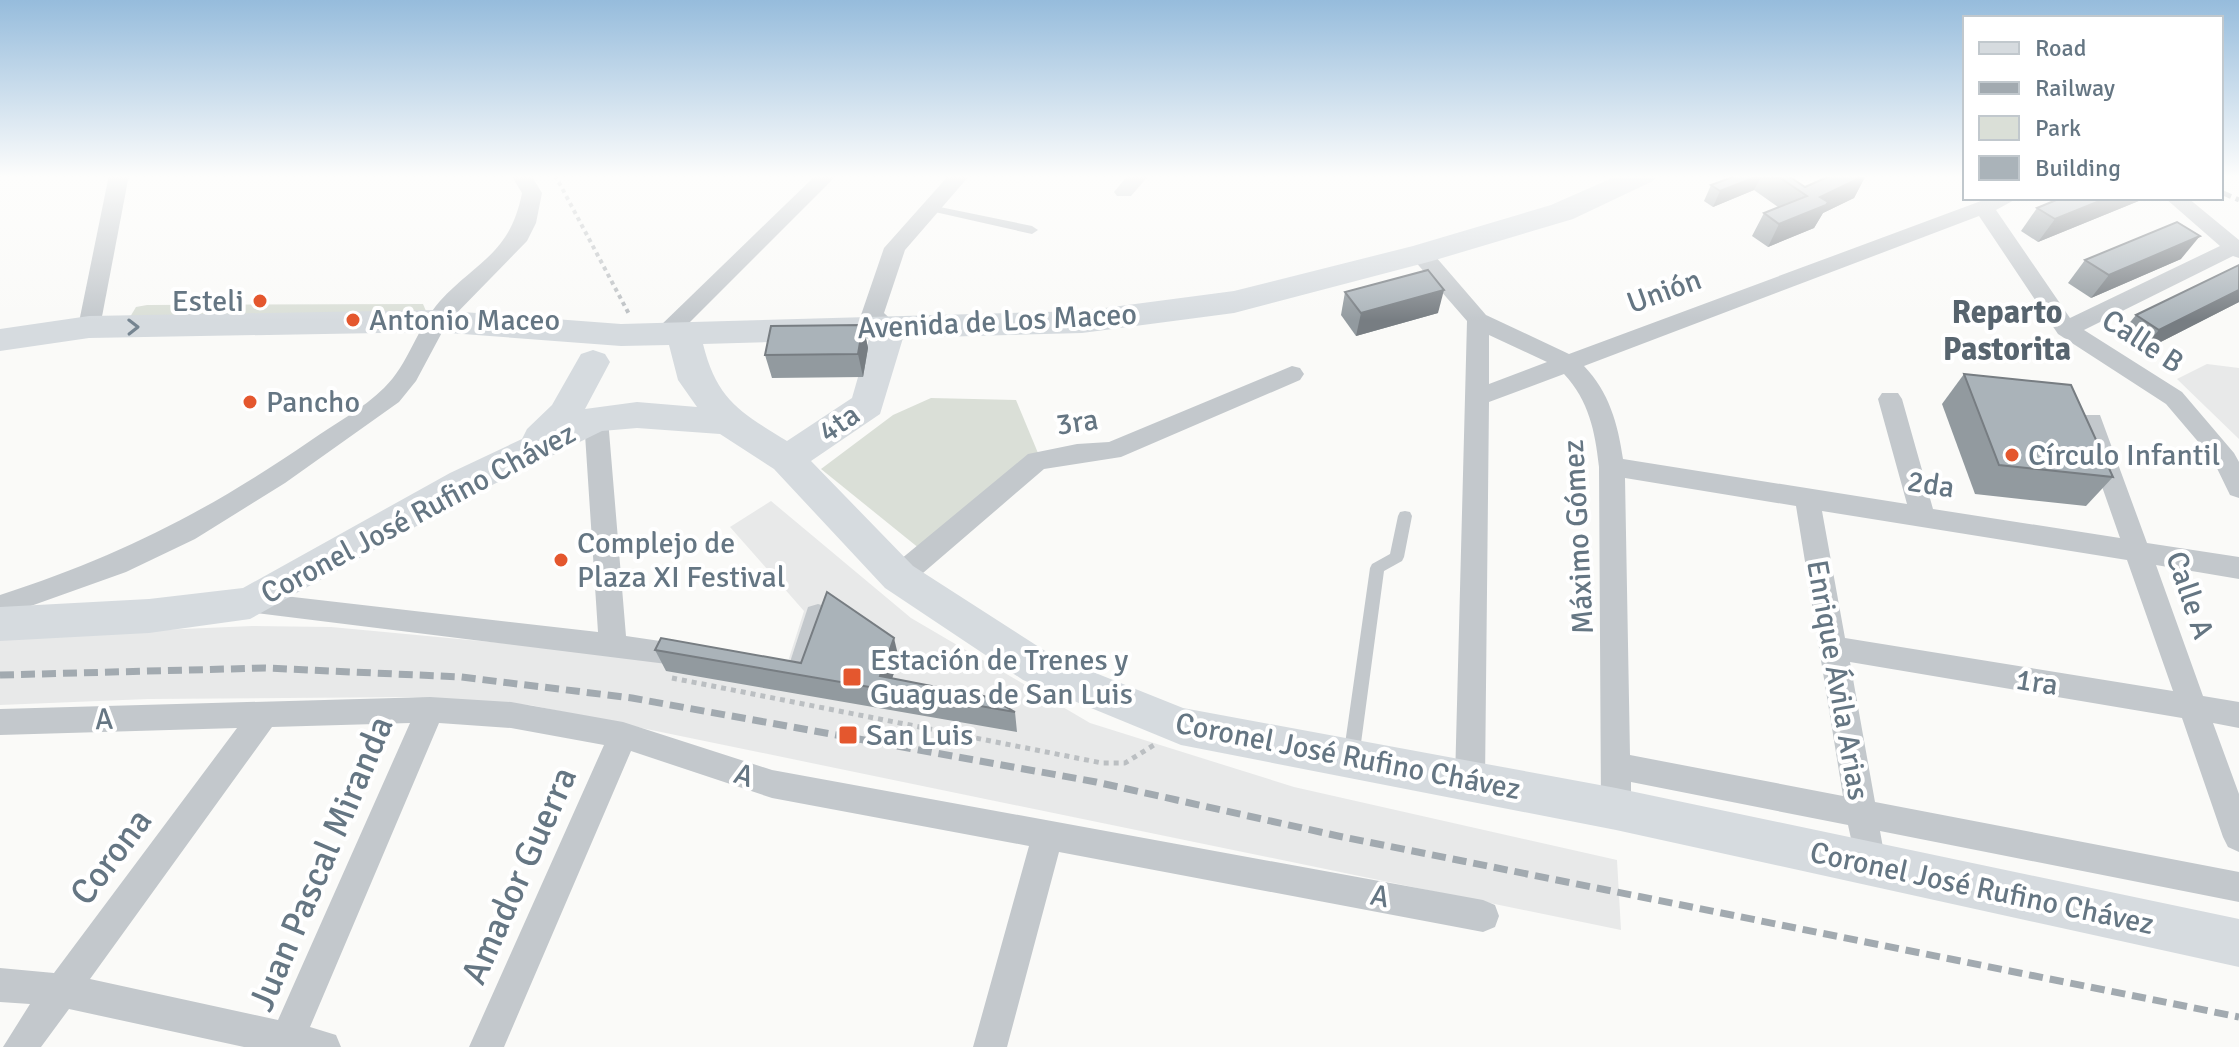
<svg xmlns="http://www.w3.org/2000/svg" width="2239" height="1047" font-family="Signika,sans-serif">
<rect width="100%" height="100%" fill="#fafaf8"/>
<!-- built -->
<g fill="#e8e9e9">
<polygon points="2207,364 2239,368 2239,439 2177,379"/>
<polygon points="771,501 911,618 1090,723 1294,787 1617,860 1621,930 530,705 411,697 148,699 0,705 0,637 252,626 331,627 672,659 784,674 804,611 730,527"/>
</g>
<!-- green -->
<g fill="#dadfd7">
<polygon points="423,304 426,311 130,317 136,307 147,305"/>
<polygon points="931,398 1016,400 1038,453 920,549 821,469 893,415"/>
</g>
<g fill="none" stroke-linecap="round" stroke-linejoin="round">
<!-- path-far1 -->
<polyline stroke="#bbbfc2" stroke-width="4" stroke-dasharray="4 4" stroke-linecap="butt" points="555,175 629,314"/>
<!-- path -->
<polyline stroke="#bbbfc2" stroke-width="5" stroke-dasharray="5 5" stroke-linecap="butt" points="672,678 1102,763 1125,763 1154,745"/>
<!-- lane -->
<g fill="#c3c8cc" fill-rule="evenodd">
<polygon points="930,205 1032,226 1038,230 1032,234 926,210 926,206"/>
<polygon points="1405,511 1410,512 1412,516 1404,557 1402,561 1384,571 1359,758 1357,763 1351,765 1345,763 1343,758 1370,568 1372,564 1390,554 1398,516 1400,512"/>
</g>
<!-- street -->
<g fill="#c3c8cc" fill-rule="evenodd">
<polygon points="109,175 129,175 100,327 89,335 78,327"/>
<path d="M511,175H531L542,193L536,223L527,241L447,323L416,381L399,402L285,483L195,539L126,572L0,617V595C120,556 206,512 310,441C334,424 363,409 384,388C409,364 417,327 440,301C478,260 510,254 522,193Z"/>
<polygon points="816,175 837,175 674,338 658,338 655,333 658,328"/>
<polygon points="949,175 970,175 905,250 884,313 900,328 889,336 881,333 861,315 884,248"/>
<polygon points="1128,175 1149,175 1131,196 1117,196 1114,192"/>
<path d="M1989,198H2018L1996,210L2070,318L2220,246L2165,198H2188L2239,240V258L2233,256L2084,330L2182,392L2234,453L2239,462V498L2230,495L2212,458L2166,404L2058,334L1979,216L1584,366C1609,392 1618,424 1623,459L1907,504L1878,399L1882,393H1898L1902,399L1933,509L2120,538L2079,421L2082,415H2100L2147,543L2239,557V579L2156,565L2203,696L2239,702V728L2213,723L2239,794V852L2228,847L2223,837L2182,718L1850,662L1875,802L2239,872V902L1880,831L1886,864L1881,875L1870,879L1859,875L1848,825L1631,782V809L1627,819L1616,823L1605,819L1601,809L1599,467C1595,431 1589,401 1564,374L1489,402L1485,781L1481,791L1470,795L1459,791L1455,781L1467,321L1413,259L1410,254L1413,249H1429L1486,315L1569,354ZM1489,335L1547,362L1489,384ZM1625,478L1796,506L1843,796L1630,755ZM1822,511L2127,560L2173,691L1845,638Z"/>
<polygon points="1292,366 1300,368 1304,374 1300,380 1121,457 1044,469 909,585 899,588 889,585 886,577 889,569 1028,454 1077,444 1109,442"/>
<polygon points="596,410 605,413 608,419 626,636 701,647 705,655 701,663 691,667 240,611 236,603 240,595 250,592 598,632 584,419 587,413"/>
<polygon points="818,604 828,607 832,615 814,670 804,674 794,670 790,662 808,607"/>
<path d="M430,697L511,702L623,722L772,770L1483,900L1495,905L1499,916L1495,927L1483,932L1059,852L1007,1047H973L1029,846L772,798L631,751L504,1047H469L604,745L511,728L439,723L310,1027L336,1035L341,1047H244L69,1009L41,1047H3L30,1004L0,1002V968L54,973L237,728L0,735V709ZM410,723L278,1020L90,979L272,727Z"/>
</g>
<!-- secondary -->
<path fill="#d6dbdf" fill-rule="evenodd" d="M1619,175H1658L1653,181L1573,219L1432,261L1234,313L1082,333L903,338L880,414L811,461L913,566L1053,656L1183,708L1616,788L2239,919V967L1616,830L1181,745L1023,680L885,588L774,469L720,434L637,428L602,431L476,493L250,619L149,633L0,641V607L149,599L243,588L450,473L522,439L527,429L552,405L581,354L593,350L605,354L610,362L585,409L637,402L697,407L678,380L669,345L621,346L436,332L89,338L0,351V329L89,316L436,310L621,324L1082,311L1234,291L1413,246L1551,205ZM869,339L852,398L787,441C740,412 717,400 703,344Z"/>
<!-- rail-far1 -->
<polyline stroke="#a2aab0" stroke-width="5" stroke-dasharray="11 5" stroke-linecap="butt" points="2221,192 2239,200"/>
<!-- rail -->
<polyline stroke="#a2aab0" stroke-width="7" stroke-dasharray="14 7" stroke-linecap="butt" points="0,675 265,668 461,677 632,698 1096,782 1338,836 2239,1017"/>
</g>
<!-- wall -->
<g fill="#929a9f">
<polygon points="1738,175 1794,175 1789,176 1805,187 1866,175 1854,198 1823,213 1814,228 1768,247 1752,236 1764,213 1778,207 1754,190 1756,186 1754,190 1713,207 1704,201 1711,185"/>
<polygon points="2061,198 2146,198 2038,242 2021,231 2037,208"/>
<polygon points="2181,259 2091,298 2068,283 2085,260"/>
<polygon points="2239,265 2239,302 2139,353 2117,338 2136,315"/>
<polygon points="1345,292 1438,313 1356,336 1341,315"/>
<polygon points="863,325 868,348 863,377 772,378 765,355"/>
<polygon points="1964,374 2113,477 2086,506 1975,494 1942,404"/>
<polygon points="655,650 801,663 899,659 892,678 1015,712 1017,732 666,671"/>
</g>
<!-- shaded-wall -->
<g fill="#777d82">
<polygon points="1762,175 1754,190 1713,207 1720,191"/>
<polygon points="1866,175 1854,198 1823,213 1814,228 1768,247 1779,224 1820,197"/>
<polygon points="2107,198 2146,198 2038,242 2055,219"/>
<polygon points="2200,236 2181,259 2091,298 2109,275"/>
<polygon points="1444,290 1438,313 1356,336 1361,313"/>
<polygon points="2239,290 2239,302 2139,353 2159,330"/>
<polygon points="863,325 868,348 863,377 858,354"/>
<polygon points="894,638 899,659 888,690 880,676"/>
</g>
<!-- building -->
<g fill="#aab3b9" stroke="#777d82" stroke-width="2">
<polygon points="1738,175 1761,175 1720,191 1711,185"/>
<polygon points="1776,175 1787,175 1805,187 1832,175 1866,175 1820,197 1828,202 1826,205 1779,224 1764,213 1807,196"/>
<polygon points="2061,198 2107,198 2055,219 2037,208"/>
<polygon points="2177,222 2200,236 2109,275 2085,260"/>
<polygon points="2239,265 2239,290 2159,330 2136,315"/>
<polygon points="1428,270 1444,290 1361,313 1345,292"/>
<polygon points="863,325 858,354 765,355 771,326"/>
<polygon points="1964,374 2071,385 2113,477 1999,465"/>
<polygon points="827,592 894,638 880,676 988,697 1015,712 655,650 661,638 801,663"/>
</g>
<!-- one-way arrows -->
<defs><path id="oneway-chevron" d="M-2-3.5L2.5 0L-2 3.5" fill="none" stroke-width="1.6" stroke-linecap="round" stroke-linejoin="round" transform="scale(2)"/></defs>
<use stroke="#768591" href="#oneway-chevron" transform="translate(133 327) rotate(-1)"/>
<!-- sky -->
<linearGradient id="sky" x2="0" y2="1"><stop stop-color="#96bcdc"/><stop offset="0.55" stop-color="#fdfdfc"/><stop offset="1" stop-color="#fdfdfc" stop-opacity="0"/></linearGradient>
<rect width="2239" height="321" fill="url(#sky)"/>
<!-- markers -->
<g fill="#e4572e" stroke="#fff" stroke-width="3">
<circle cx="260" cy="301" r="8"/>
<circle cx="353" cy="320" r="8"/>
<circle cx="250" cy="402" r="8"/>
<circle cx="2012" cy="455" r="8"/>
<circle cx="561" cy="560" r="8"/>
<rect x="842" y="667" width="20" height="20" rx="4"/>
<rect x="838" y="725" width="20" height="20" rx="4"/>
</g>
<g text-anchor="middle" stroke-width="8" stroke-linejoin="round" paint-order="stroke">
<!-- street labels -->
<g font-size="30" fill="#657683" stroke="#fff">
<text transform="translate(1664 291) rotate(-20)" y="10">Unión</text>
<text transform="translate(997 321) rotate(-3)" y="10">Avenida de Los Maceo</text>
<text transform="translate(2143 341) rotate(33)" y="10">Calle B</text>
<text transform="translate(1077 422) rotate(-8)" y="10">3ra</text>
<text transform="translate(839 423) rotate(-35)" y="10">4ta</text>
<text transform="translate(1931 484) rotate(9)" y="10">2da</text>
<text transform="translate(418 513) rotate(-28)" y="10">Coronel José Rufino Chávez</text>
<text transform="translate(1578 537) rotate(-93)" y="10">Máximo Gómez</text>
<text transform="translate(2190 595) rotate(71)" y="10">Calle A</text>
<text transform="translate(1838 680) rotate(80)" y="10">Enrique Ávila Arias</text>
<text transform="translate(2037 682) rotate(9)" y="10">1ra</text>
<text transform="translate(104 719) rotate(-2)" y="10">A</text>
<text transform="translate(1348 756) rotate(11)" y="10">Coronel José Rufino Chávez</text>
<text transform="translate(744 775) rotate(18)" y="10">A</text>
<text transform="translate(1982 888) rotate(12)" y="10">Coronel José Rufino Chávez</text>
<text transform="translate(1380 896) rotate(11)" y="10">A</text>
</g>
<!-- poi labels -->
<g font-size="30" fill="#657683" stroke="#fff" text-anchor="start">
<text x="244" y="311" text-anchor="end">Esteli</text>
<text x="369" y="330">Antonio Maceo</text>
<text x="266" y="412">Pancho</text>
<text x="2028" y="465">Círculo Infantil</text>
<text x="577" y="553">Complejo de<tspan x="577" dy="34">Plaza XI Festival</tspan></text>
<text x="870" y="670">Estación de Trenes y<tspan x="870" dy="34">Guaguas de San Luis</tspan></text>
<text x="866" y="745">San Luis</text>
</g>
<!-- neighbourhood labels -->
<g font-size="32" font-weight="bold" fill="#57646e" stroke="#fff">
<text x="2007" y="323">Reparto<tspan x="2007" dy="37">Pastorita</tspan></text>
</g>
<!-- near-street labels -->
<g font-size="36" fill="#657683" stroke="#fff">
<text transform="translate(110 856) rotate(-53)" y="13">Corona</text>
<text transform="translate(320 863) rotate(-67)" y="13">Juan Pascal Miranda</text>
<text transform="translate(518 875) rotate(-66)" y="13">Amador Guerra</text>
</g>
</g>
<!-- legend -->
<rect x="1963" y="16" width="260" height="184" fill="#ffffff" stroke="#c1c8cd" stroke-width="2"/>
<rect x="1979" y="42" width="40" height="12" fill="#d6dbdf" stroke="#c1c8cd" stroke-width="2"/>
<text x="2035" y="56" font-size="24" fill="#657683">Road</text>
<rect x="1979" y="82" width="40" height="12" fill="#a2aab0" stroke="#c1c8cd" stroke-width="2"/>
<text x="2035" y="96" font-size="24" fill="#657683">Railway</text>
<rect x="1979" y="116" width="40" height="24" fill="#dadfd7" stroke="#c1c8cd" stroke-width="2"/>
<text x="2035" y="136" font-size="24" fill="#657683">Park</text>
<rect x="1979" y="156" width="40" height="24" fill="#aab3b9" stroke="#c1c8cd" stroke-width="2"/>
<text x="2035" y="176" font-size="24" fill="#657683">Building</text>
</svg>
